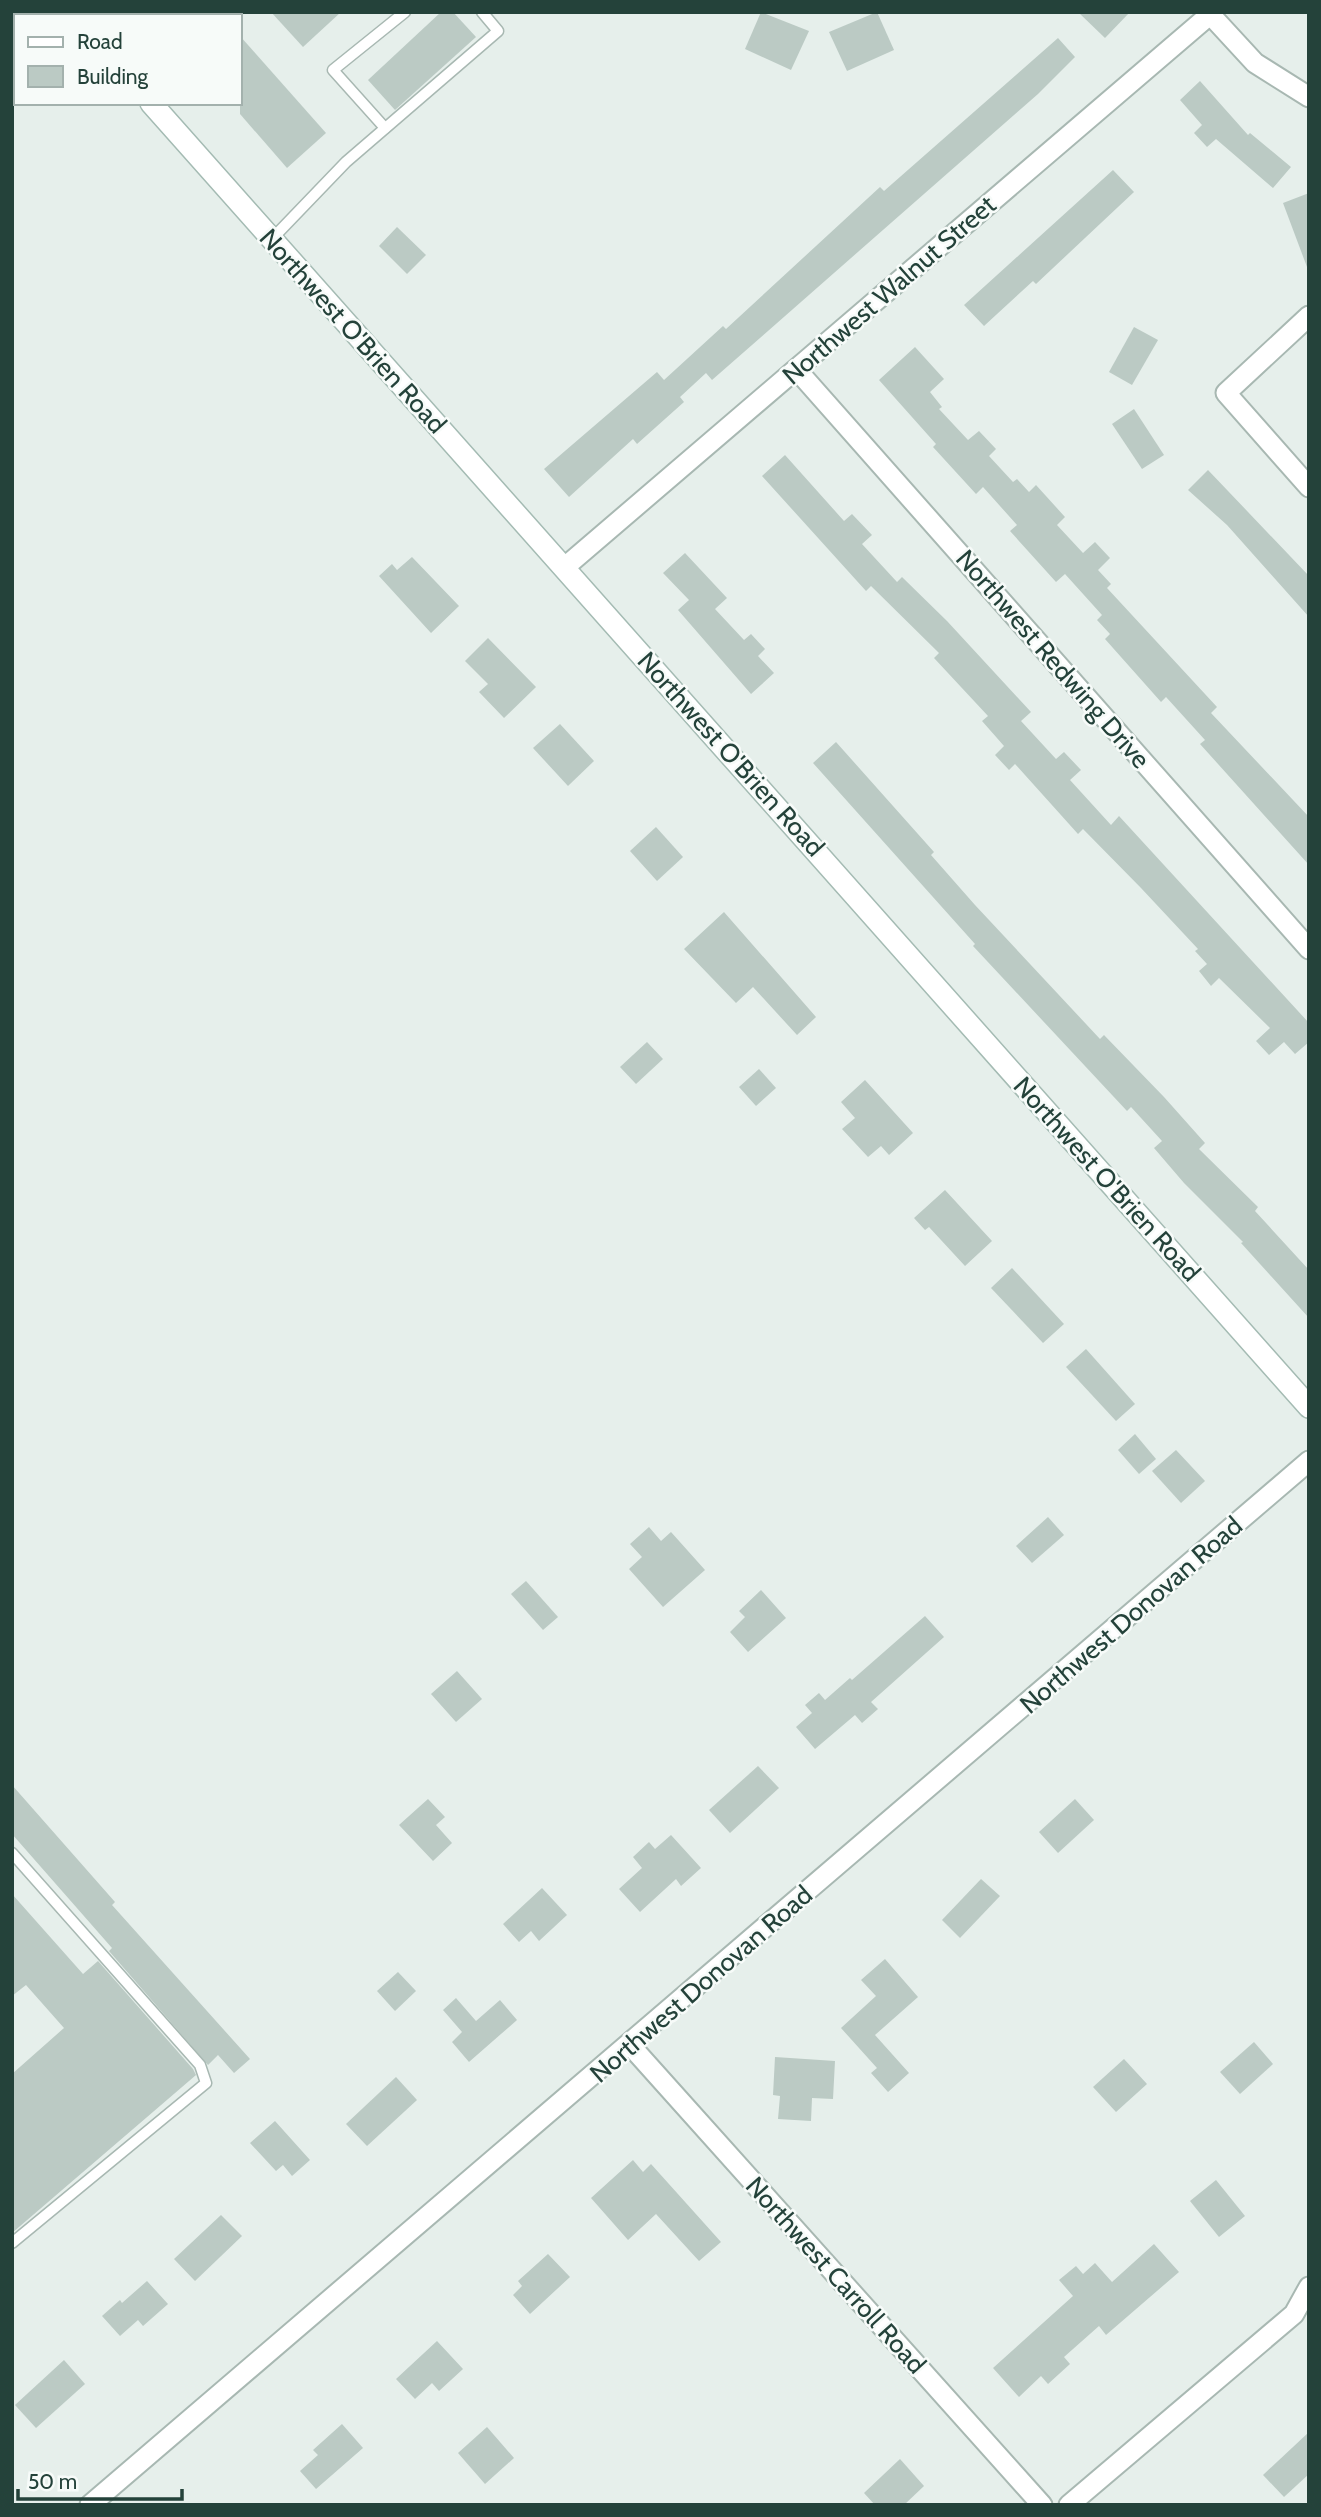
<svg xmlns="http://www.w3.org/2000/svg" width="1321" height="2517" font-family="Cabin,sans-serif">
<rect width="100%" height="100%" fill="#e6efeb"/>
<!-- building -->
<g fill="#bbcac4">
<polygon points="271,12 341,12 303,47"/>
<polygon points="441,12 453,12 476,37 395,110 368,80"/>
<polygon points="761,12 809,31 791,70 745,49"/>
<polygon points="877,12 894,50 847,71 829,32"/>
<polygon points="1078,12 1130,12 1105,38"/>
<polygon points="240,36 326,133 287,168 240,114"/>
<polygon points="1058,38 1075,57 1038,94 712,380 706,373 680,397 684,402 637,444 633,439 569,497 544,469 657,372 664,380 723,326 726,329 880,187 884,191"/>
<polygon points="1200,81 1248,135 1250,133 1291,167 1273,188 1216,139 1207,147 1194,133 1202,125 1180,100"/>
<polygon points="1113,170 1134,192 1036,284 1033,281 984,326 964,305"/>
<polygon points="1309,193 1309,267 1307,267 1283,203"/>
<polygon points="397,227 426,255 407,274 379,246"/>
<polygon points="1134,327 1158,340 1132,385 1109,372"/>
<polygon points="915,347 944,379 930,392 942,407 939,409 968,440 979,431 996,449 989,456 1013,482 1017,479 1029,492 1036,485 1065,517 1057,525 1083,553 1095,542 1110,558 1098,570 1111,584 1107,588 1217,707 1211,713 1309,817 1309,865 1200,744 1205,740 1166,697 1161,702 1105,639 1110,634 1097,620 1102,615 1065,574 1056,582 1010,531 1017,525 983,487 976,494 933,447 936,444 879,380"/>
<polygon points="1134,409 1164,455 1142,469 1112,424"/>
<polygon points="785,455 844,521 852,514 872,535 862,544 897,582 902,577 947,621 1031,712 1021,721 1056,759 1064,752 1081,770 1070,780 1111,825 1119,816 1309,1023 1309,1042 1295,1054 1284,1042 1269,1055 1256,1041 1270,1028 1219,978 1211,986 1199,971 1207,964 1195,951 1198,949 1141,888 1083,829 1078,834 1015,764 1009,770 995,755 1004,746 982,721 988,716 934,658 939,653 871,586 866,591 762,476"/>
<polygon points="1208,470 1309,576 1309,617 1227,525 1188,490"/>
<polygon points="685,553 727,598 715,609 744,640 751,634 765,649 758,656 774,673 751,694 678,610 689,600 663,573"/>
<polygon points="412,557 459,606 431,633 379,576 392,564 397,570"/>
<polygon points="488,638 536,687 504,718 479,692 488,684 465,661"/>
<polygon points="560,724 594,761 568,786 533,748"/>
<polygon points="836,742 934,852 931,855 975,905 1100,1039 1104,1035 1164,1097 1205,1143 1199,1149 1258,1207 1255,1211 1309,1270 1309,1318 1241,1243 1243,1242 1184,1183 1154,1148 1162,1141 1131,1107 1127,1111 973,946 975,944 813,763"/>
<polygon points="656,827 683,857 657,881 630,851"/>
<polygon points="724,912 816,1017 797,1035 753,987 736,1003 684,949"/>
<polygon points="647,1042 663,1059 636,1084 620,1067"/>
<polygon points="759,1069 776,1088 756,1106 739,1087"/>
<polygon points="865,1080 913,1133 889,1155 881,1146 868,1157 842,1129 855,1118 841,1102"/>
<polygon points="945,1190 992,1241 965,1266 929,1227 925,1230 914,1218"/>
<polygon points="1012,1268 1064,1324 1043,1343 991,1288"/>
<polygon points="1086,1349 1135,1404 1116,1421 1066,1367"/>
<polygon points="1135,1434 1156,1459 1139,1474 1118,1450"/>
<polygon points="1176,1450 1205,1481 1181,1503 1152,1471"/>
<polygon points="1048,1517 1064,1535 1032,1563 1016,1546"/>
<polygon points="649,1527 661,1541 671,1532 705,1570 663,1607 629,1569 642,1557 630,1544"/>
<polygon points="526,1581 558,1617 543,1630 511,1594"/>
<polygon points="761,1590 786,1618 748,1652 730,1632 745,1617 739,1611"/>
<polygon points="925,1616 944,1637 871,1702 878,1709 862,1723 855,1715 815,1749 796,1727 812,1713 805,1705 819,1693 825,1700 850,1678 852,1680"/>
<polygon points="457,1671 482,1699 456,1722 431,1694"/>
<polygon points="758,1766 779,1788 730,1833 709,1810"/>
<polygon points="12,1785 115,1902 112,1905 250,2059 234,2073 218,2055 208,2065 109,1951 112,1948 12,1834"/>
<polygon points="428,1799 445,1817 436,1825 452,1843 433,1861 399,1825"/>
<polygon points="1075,1799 1094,1820 1058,1853 1039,1832"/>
<polygon points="671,1835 701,1868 681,1886 676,1879 640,1912 619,1889 642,1868 633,1857 649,1842 655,1849"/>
<polygon points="981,1879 1000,1896 960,1938 942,1920"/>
<polygon points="542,1888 567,1915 539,1941 531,1931 519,1942 503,1924"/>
<polygon points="12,1894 83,1974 98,1961 193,2069 196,2075 12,2233 12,2074 64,2028 26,1985 12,1996"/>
<polygon points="885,1959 918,1997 875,2035 909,2073 888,2092 871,2073 877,2068 841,2028 876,1996 861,1980"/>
<polygon points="398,1972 416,1991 395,2011 377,1991"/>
<polygon points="456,1998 476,2021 500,2000 517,2020 469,2062 452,2042 462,2032 443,2010"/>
<polygon points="1254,2042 1273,2064 1240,2094 1220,2072"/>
<polygon points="775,2057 835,2061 833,2099 812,2098 811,2121 778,2119 780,2096 773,2095"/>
<polygon points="1124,2059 1147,2084 1116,2112 1093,2087"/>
<polygon points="396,2077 417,2100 367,2146 346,2124"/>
<polygon points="275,2121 310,2160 292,2176 283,2165 276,2171 250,2143"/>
<polygon points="633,2160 643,2172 651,2164 721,2242 699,2261 656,2214 628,2240 591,2198"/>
<polygon points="1216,2180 1245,2216 1219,2237 1190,2201"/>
<polygon points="221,2215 242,2236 195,2281 174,2259"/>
<polygon points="1154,2244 1179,2272 1106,2335 1099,2326 1064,2357 1070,2364 1048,2384 1041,2376 1019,2397 993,2368 1073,2296 1059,2280 1076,2266 1083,2274 1095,2263 1112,2282"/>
<polygon points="548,2254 570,2277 530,2314 513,2295 522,2286 518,2281"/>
<polygon points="147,2281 168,2304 143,2326 138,2320 120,2336 102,2316 120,2300 122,2303"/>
<polygon points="437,2341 463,2369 439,2391 432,2383 415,2399 396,2379"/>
<polygon points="64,2360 85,2384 36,2428 15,2405"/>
<polygon points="342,2424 363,2448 316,2489 300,2471 318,2455 313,2450"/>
<polygon points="487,2427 514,2458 485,2484 458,2453"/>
<polygon points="1309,2432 1309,2474 1284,2497 1263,2475"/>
<polygon points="900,2459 924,2486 904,2505 875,2505 864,2493"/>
</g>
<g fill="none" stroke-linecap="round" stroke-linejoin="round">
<defs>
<g id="lane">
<polyline points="183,16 187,12"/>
<polyline points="385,128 333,70 405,12"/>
<polyline points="271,240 346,162 498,31 482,12"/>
<polyline points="12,1853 200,2065 206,2083 12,2243"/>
</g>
<g id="street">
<polyline points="1208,12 1255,63 1309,97"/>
<polyline points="1309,316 1226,393 1309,487"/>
<polyline points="797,370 1309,949"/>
<polyline points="565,567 1213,12"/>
<polyline points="630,2045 1042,2505"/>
<polyline points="90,2505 1309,1461"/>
<polyline points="1069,2505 1294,2314 1309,2287"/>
</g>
<g id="secondary">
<polyline points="92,12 94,16"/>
<polyline points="151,103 1309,1407"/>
</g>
</defs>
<!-- lane casing -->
<use href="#lane" stroke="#a8b8b2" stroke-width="13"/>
<!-- street casing -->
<use href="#street" stroke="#a8b8b2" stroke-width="23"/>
<!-- secondary casing -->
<use href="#secondary" stroke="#a4bbb3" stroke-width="24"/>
<!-- lane -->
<use href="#lane" stroke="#fff" stroke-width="10"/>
<!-- street -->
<use href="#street" stroke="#fff" stroke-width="19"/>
<!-- secondary -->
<use href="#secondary" stroke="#fff" stroke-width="21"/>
</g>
<g text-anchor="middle" stroke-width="5" stroke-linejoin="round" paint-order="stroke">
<!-- street labels -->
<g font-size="26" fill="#24423a" stroke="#f7fbf9">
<text transform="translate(889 290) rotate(-41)" y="9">Northwest Walnut Street</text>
<text transform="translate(353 331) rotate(48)" y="9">Northwest O'Brien Road</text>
<text transform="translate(1053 659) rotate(49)" y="9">Northwest Redwing Drive</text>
<text transform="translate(731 754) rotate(48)" y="9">Northwest O'Brien Road</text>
<text transform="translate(1107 1179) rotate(48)" y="9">Northwest O'Brien Road</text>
<text transform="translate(1131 1615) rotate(-41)" y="9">Northwest Donovan Road</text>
<text transform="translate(701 1984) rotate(-41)" y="9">Northwest Donovan Road</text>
<text transform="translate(836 2275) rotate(48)" y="9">Northwest Carroll Road</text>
</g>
</g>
<!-- border -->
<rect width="1321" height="2517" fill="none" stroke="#24423a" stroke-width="28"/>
<!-- legend -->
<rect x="14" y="14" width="228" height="91" fill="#f7fbf9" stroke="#a3b1ad" stroke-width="2"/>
<rect x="28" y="37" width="35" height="10" fill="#ffffff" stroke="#a3b1ad" stroke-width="2"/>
<text x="77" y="49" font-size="21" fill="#24423a">Road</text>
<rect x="28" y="66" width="35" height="21" fill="#bbcac4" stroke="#a3b1ad" stroke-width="2"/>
<text x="77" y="84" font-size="21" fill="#24423a">Building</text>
<!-- scale -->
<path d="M18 2489v10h164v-10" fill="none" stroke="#24423a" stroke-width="3.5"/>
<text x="28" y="2489" font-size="21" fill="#24423a" stroke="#f7fbf9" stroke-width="5" paint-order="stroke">50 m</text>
</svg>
